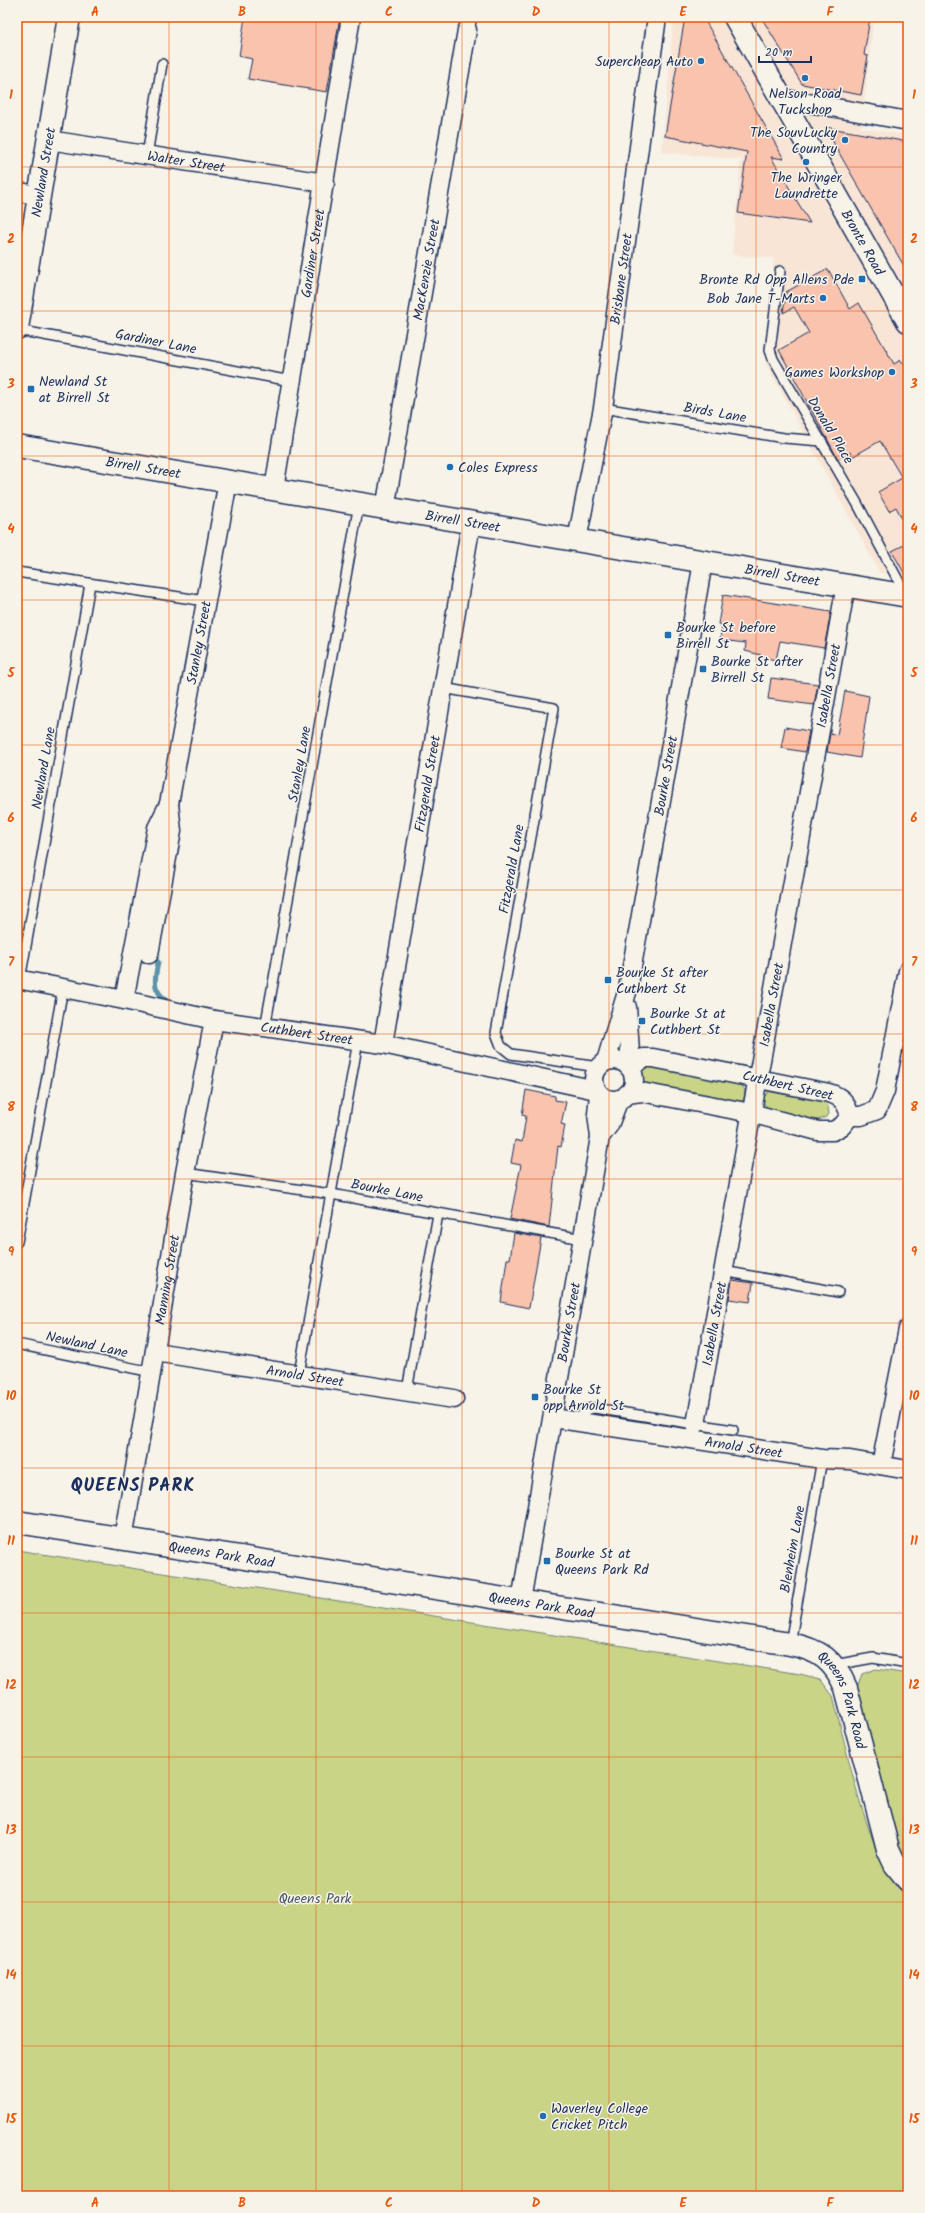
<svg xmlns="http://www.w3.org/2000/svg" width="925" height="2213" font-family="Kalam,sans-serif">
<rect width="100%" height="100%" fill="#f7f3e8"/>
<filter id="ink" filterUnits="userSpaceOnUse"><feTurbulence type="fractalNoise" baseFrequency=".025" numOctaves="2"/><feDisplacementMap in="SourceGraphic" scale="8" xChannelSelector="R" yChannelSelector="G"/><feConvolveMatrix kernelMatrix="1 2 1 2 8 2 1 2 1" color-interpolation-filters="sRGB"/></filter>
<g filter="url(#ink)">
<!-- built -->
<polygon fill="#f8e5d6" points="640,17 874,17 861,128 908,135 908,577 880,573 766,364 774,258 732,255 741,160 662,152 673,23"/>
<!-- green -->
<g fill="#c9d487" stroke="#728272">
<polygon points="651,1067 739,1083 745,1090 744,1099 738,1104 640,1084 642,1069"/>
<path d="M770,1090L827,1100L829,1114C821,1127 785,1115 771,1112L763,1102L764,1097Z"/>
<path d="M17,1550L800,1674L820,1679L833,1696C846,1745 869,1868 908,1897V2196H17Z"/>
<polygon points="876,1669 908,1674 908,1861 897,1842 857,1687 862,1674"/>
</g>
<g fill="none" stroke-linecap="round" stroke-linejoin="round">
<!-- stream -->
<path stroke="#5a93aa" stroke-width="5" d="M158,962C155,979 151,989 167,1001"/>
</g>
<!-- building -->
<g fill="#fac3ad" stroke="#1b2f5e">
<polygon points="245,17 340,17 327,92 248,79 252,59 239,56"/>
<polygon points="685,17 703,17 784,159 771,157 810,223 738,213 747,152 665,136"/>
<polygon points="761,17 870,17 864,55 868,56 861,95 802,84"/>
<polygon points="825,127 908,142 908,273 842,158"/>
<polygon points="828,269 850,309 859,303 894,364 901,360 908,372 908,530 896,507 889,511 878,492 902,478 880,441 852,457 850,452 838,459 779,350 809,333 794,307 783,313 786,292"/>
<polygon points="908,543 908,580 892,551"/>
<polygon points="723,595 831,612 824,648 780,641 776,660 761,657 761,655 745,651 746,643 720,640 722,625 718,624"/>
<polygon points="771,678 818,684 814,705 768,699"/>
<polygon points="845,691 869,696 860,758 827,752 830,733 837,735"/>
<polygon points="785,727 809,731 805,752 781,748"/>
<polygon points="526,1090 555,1096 555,1100 566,1102 561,1124 565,1125 561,1147 558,1146 549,1227 510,1219 521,1165 511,1163 515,1140 522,1142 526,1116 522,1115"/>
<polygon points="514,1233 541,1238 529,1308 501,1302 507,1259 510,1259"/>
<polygon points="732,1280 753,1283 750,1302 729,1299"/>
</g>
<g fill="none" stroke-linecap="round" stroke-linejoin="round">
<defs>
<g id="service">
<polyline points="147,155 162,64"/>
<polyline points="780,271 770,350 773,359 857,503 905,593"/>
<polyline points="17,330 291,381"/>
<polyline points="603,408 784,438 822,441"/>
<polyline points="17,572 205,601"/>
<polyline points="443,688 554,708 496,1033 501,1046 511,1054 598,1067"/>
<polyline points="20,980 90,584"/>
<polyline points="265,1028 359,504"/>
<polyline points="185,1173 331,1194 583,1239"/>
<polyline points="17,1242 63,988"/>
<polyline points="723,1271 838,1292"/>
<polyline points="17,1344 152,1372"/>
<polyline points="299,1374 358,1041"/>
<polyline points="407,1391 438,1214"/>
<polyline points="580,1422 584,1410 594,1408 733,1430"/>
<polyline points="790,1644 822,1459"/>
<polyline points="834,1665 873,1658 908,1664"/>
</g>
<polyline id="pedestrian" points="467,30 469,17"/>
<g id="minor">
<polyline points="781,98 908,121"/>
<path id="s1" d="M49,140L325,183"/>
<polyline points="17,192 39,195"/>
<path id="s2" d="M274,489L351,17"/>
<path id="s3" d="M385,509L467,30"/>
<path id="s4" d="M577,540L603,408L657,17"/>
<polyline points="149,954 172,831 169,804"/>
<path id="s5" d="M17,979L124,1000L214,1020L383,1044L596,1090"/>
<path id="s6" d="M124,1000L157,828L169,804L228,481"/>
<polyline points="627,1007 630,1052 628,1066"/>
<path id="s7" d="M383,1044L471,523"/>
<circle cx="614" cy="1080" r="20"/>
<path id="s8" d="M606,1061L628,989L703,562"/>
<path d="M627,1094L641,1092L751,1113L818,1131H833L842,1126L850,1116C846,1102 842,1097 829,1093L653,1058H643L630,1068"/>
<polyline points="850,1116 861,1116 877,1110 885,1091 908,971"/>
<polyline points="600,1137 609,1125 619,1099"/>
<path id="s9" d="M155,1352L454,1399"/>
<path id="s10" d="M553,1418L822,1459L850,1460L908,1470"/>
<path id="s11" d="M696,1424L846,585"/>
<polyline points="881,1465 908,1329"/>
<path id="s12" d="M123,1539L185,1173L214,1020"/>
<path id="s13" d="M521,1601L600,1137L597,1114L599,1094"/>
</g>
<g id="tertiary">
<path id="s14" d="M735,17L908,321"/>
<path id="s15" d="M17,328L69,17"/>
<path id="s16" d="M17,1522L790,1644C820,1650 834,1660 846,1688L888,1849L895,1864L908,1880"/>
</g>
<g id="secondary">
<path id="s17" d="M17,446L908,596"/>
</g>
</defs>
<!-- service casing -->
<use href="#service" stroke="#1b2f5e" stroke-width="12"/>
<!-- pedestrian casing -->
<use href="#pedestrian" stroke="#1b2f5e" stroke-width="17"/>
<!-- minor casing -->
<use href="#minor" stroke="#1b2f5e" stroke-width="21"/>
<!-- tertiary casing -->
<use href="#tertiary" stroke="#1b2f5e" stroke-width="25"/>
<!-- secondary casing -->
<use href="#secondary" stroke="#1b2f5e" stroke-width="25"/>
<!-- service -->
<use href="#service" stroke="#f7f3e8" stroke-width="9"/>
<!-- pedestrian -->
<use href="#pedestrian" stroke="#f7f3e8" stroke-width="14"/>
<!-- minor -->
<use href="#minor" stroke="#f7f3e8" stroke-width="18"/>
<!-- tertiary -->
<use href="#tertiary" stroke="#f7f3e8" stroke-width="22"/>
<!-- secondary -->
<use href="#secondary" stroke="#f7f3e8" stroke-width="22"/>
</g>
</g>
<!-- grid -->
<path fill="none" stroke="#e8590c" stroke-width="1" stroke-opacity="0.55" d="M169,17V2196M316,17V2196M462,17V2196M609,17V2196M756,17V2196M17,167H908M17,311H908M17,456H908M17,600H908M17,745H908M17,890H908M17,1034H908M17,1179H908M17,1323H908M17,1468H908M17,1613H908M17,1757H908M17,1902H908M17,2046H908"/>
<!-- markers -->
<g fill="#1f6fb2" stroke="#f7f3e8" stroke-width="1.5">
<circle cx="701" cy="61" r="4"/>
<circle cx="805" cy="78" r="4"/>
<circle cx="845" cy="140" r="4"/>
<circle cx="806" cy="162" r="4"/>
<rect x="858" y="275" width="8" height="8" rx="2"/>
<circle cx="823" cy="298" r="4"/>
<circle cx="892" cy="372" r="4"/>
<rect x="27" y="385" width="8" height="8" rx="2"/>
<circle cx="450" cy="467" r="4"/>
<rect x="664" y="631" width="8" height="8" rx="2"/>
<rect x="699" y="665" width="8" height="8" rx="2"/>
<rect x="604" y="976" width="8" height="8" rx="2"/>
<rect x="638" y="1017" width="8" height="8" rx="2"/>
<rect x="531" y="1393" width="8" height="8" rx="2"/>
<rect x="543" y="1557" width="8" height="8" rx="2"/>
<circle cx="543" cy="2116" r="4"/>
</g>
<g text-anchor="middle" stroke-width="3" stroke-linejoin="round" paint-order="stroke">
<!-- poi labels -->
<g font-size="14" fill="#1b2f5e" stroke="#f7f3e8" text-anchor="start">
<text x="693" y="66" text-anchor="end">Supercheap Auto</text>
<text x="805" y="98" text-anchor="middle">Nelson Road<tspan x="805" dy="16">Tuckshop</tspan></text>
<text x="837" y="137" text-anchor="end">The SouvLucky<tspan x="837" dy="16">Country</tspan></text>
<text x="806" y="182" text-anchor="middle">The Wringer<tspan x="806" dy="16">Laundrette</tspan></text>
<text x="854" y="284" text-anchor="end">Bronte Rd Opp Allens Pde</text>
<text x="815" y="303" text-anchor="end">Bob Jane T-Marts</text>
<text x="884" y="377" text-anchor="end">Games Workshop</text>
<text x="39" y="386">Newland St<tspan x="39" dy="16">at Birrell St</tspan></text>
<text x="458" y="472">Coles Express</text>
<text x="676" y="632">Bourke St before<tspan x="676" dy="16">Birrell St</tspan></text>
<text x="711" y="666">Bourke St after<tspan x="711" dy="16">Birrell St</tspan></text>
<text x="616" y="977">Bourke St after<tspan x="616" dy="16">Cuthbert St</tspan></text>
<text x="650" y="1018">Bourke St at<tspan x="650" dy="16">Cuthbert St</tspan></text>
<text x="543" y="1394">Bourke St<tspan x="543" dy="16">opp Arnold St</tspan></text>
<text x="555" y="1558">Bourke St at<tspan x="555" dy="16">Queens Park Rd</tspan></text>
<text x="551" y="2113">Waverley College<tspan x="551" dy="16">Cricket Pitch</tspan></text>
</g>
<!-- street labels -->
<g font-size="14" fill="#1b2f5e" stroke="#f7f3e8">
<text dy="5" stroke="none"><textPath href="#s1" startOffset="139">Walter Street</textPath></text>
<text dy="5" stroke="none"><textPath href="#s15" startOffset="158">Newland Street</textPath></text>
<text dy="5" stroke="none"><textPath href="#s14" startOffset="259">Bronte Road</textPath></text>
<text dy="5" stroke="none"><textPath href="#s2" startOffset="239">Gardiner Street</textPath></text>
<text dy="5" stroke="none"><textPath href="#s3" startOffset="243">MacKenzie Street</textPath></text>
<text dy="5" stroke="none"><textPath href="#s4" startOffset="265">Brisbane Street</textPath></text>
<text transform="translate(156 341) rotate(11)" y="5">Gardiner Lane</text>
<text transform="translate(715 412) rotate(10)" y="5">Birds Lane</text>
<text transform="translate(831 430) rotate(59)" y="5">Donald Place</text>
<text dy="5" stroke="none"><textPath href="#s17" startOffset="128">Birrell Street</textPath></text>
<text dy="5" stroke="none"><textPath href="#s17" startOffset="452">Birrell Street</textPath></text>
<text dy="5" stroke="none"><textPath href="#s17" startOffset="776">Birrell Street</textPath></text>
<text dy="5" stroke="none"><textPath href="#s6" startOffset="366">Stanley Street</textPath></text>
<text dy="5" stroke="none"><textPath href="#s11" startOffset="750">Isabella Street</textPath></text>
<text transform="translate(299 764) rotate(-80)" y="5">Stanley Lane</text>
<text transform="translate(43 768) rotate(-80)" y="5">Newland Lane</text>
<text dy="5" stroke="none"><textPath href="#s8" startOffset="292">Bourke Street</textPath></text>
<text dy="5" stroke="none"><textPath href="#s7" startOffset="264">Fitzgerald Street</textPath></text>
<text transform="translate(511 869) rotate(-80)" y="5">Fitzgerald Lane</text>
<text dy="5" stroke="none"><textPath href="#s11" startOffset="426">Isabella Street</textPath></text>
<text dy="5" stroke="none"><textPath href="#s5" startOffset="295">Cuthbert Street</textPath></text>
<text transform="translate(788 1085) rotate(13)" y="5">Cuthbert Street</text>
<text transform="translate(387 1190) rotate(11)" y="5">Bourke Lane</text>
<text dy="5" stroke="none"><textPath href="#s12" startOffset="263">Manning Street</textPath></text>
<text dy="5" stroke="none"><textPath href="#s13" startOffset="283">Bourke Street</textPath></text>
<text dy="5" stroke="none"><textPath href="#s11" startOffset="102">Isabella Street</textPath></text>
<text transform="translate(87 1344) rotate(12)" y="5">Newland Lane</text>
<text dy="5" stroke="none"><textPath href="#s9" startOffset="152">Arnold Street</textPath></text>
<text dy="5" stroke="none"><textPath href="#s10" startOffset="193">Arnold Street</textPath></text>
<text transform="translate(792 1549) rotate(-80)" y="5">Blenheim Lane</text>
<text dy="5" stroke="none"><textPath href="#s16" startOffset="207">Queens Park Road</textPath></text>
<text dy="5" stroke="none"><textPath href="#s16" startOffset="531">Queens Park Road</textPath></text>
<text dy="5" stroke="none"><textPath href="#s16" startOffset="867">Queens Park Road</textPath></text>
</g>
<!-- park labels -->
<g font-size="14" fill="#465868" stroke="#f7f3e8">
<text x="315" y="1903">Queens Park</text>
</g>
<!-- district labels -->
<g font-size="18" font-weight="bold" letter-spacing="1" fill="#1b2f5e" stroke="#f7f3e8">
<text x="133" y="1491">QUEENS PARK</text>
</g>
</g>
<!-- margin -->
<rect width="925" height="2213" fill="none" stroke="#f7f3e8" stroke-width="44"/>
<!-- scale -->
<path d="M759 56v6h52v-6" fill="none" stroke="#1b2f5e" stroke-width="2"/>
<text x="765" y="56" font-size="12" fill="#1b2f5e" stroke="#f7f3e8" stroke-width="3" paint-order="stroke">20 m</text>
<rect x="22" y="22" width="881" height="2169" fill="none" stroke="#e8590c" stroke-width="1.5"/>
<g font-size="13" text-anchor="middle" font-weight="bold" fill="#e8590c">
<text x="95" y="16">A</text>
<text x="242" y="16">B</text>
<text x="389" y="16">C</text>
<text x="536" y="16">D</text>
<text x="683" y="16">E</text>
<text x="830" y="16">F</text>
<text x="11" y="99">1</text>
<text x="914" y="99">1</text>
<text x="11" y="243">2</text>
<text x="914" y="243">2</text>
<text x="11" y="388">3</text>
<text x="914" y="388">3</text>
<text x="11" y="533">4</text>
<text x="914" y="533">4</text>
<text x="11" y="677">5</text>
<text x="914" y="677">5</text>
<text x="11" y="822">6</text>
<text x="914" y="822">6</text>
<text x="11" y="966">7</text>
<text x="914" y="966">7</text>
<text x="11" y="1111">8</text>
<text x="914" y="1111">8</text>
<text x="11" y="1256">9</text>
<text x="914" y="1256">9</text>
<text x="11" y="1400">10</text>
<text x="914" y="1400">10</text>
<text x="11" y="1545">11</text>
<text x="914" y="1545">11</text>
<text x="11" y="1689">12</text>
<text x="914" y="1689">12</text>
<text x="11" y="1834">13</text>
<text x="914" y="1834">13</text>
<text x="11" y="1979">14</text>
<text x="914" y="1979">14</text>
<text x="11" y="2123">15</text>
<text x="914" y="2123">15</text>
<text x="95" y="2207">A</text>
<text x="242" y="2207">B</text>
<text x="389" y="2207">C</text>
<text x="536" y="2207">D</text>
<text x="683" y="2207">E</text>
<text x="830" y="2207">F</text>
</g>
</svg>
